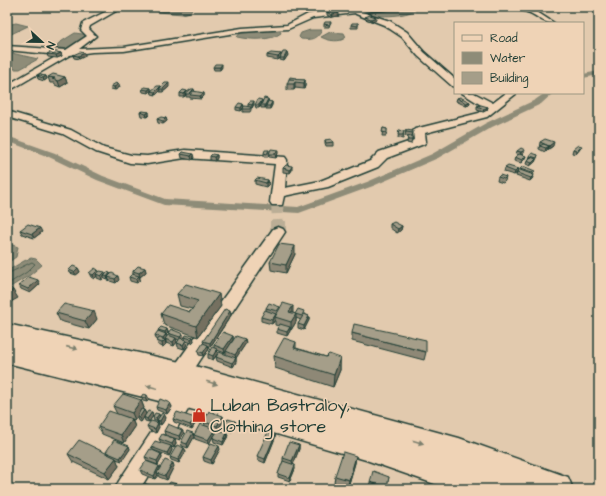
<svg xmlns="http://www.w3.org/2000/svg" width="606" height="496" font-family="'Architects Daughter',sans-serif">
<rect width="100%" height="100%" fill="#e2caae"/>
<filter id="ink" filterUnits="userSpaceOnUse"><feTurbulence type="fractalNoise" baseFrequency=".025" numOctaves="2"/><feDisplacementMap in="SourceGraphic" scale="8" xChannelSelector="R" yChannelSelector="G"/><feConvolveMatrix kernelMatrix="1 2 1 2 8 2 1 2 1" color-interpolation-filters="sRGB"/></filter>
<g filter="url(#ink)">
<!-- water -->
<g fill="#8e8c78" stroke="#626c5d">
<polygon points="160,7 193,7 190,12 183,14 158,12 156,10"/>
<path d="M419,8C404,18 376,17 360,13Z"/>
<polygon points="16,23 28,26 7,36 7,25"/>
<path d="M279,29L281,33C271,41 250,40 237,37L241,32Z"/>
<path d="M310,30H322C317,40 311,40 301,39L299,37L301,33Z"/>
<path d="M330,32L344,33L346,37C341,43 328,41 321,37Z"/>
<path d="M75,33L89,35C78,44 70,52 56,47L59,43Z"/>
<polygon points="7,52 38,59 20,69 7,69"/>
<polygon points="7,243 18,247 16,257 7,263"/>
<polygon points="31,258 36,259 42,265 30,275 7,289 7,271 24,261"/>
</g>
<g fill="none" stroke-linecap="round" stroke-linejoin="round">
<!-- shore -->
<polyline stroke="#4b5d4f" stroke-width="1" points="7,274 32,262 35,264 27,272 8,284"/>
<!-- canal -->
<g fill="#8e8c78" fill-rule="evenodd">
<polygon points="599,71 599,75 583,78 583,74"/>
<polygon points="545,93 553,93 541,104 492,127 438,158 373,186 299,213 164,205 97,180 49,157 7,141 7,136 55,153 103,176 165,199 298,207 367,182 432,154 486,123 535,100"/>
</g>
<!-- minor-tunnel-far1 -->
<polyline stroke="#bbae96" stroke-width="12" stroke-dasharray="12 6" stroke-linecap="butt" points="277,202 278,222"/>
<!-- minor-tunnel -->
<polyline stroke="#bbae96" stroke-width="16" stroke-dasharray="16 8" stroke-linecap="butt" points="278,221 278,232"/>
<defs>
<g id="minor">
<polygon points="115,7 123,7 90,26 89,29 96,36 79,49 124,47 242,28 287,25 308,14 320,12 370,7 394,7 391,9 362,12 390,21 407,32 424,52 455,79 455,87 452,86 418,56 402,37 384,25 356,14 355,13 313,18 288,29 242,32 124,51 92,52 70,55 7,92 7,85 59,55 7,50 7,46 66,50 87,36 81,30 83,23"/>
<path d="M518,7L534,10L554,23C544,23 541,19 532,14C527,11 523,12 518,7Z"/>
<polygon points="462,93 474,93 493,103 506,93 517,93 487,117 425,133 426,142 424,144 387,158 378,167 328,187 284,196 282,205 272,205 270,202 275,164 185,158 147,164 130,163 96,152 63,134 7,117 7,111 71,130 104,148 131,155 147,156 185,150 285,157 287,160 285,188 320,181 370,161 379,152 414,140 413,131 415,129 479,113 486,108"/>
<polygon points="278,227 283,229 285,232 187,380 180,382 173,380 170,374 173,368 273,229"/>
<polygon points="187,386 194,389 197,395 140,489 115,489 119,481 180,389"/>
</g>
<polygon id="highway" points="7,324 180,362 459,438 568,477 573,489 449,489 366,460 187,408 7,363"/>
</defs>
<!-- minor casing -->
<use href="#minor" stroke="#1f3d34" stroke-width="3"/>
<!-- highway casing -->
<use href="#highway" stroke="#1f3d34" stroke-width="3"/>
<!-- minor -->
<use href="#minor" fill="#efd3b6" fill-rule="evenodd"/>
<!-- highway -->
<use href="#highway" fill="#efd3b6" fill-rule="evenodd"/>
</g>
<!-- wall -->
<g fill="#8e8876" stroke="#1f3d34">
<polygon points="327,12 339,16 332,17 332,18 327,15"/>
<polygon points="365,17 376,20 371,21 365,19"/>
<polygon points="331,22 330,24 329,27 324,27 324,24"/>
<polygon points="358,23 358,28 351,28 351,25"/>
<polygon points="61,53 62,56 57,58 48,57 47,54"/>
<polygon points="281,54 288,55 284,61 280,60 280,58 278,60 267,58 267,55"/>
<polygon points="73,55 85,56 79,59 74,58"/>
<polygon points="213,67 222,67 220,70 214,70"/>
<polygon points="37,76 46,76 47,79 44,81 38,79"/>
<polygon points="48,77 65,77 67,83 60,87 55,85 54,83 50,83"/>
<polygon points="296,78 296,80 305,80 305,86 304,89 295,88 294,90 287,90 287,84"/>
<polygon points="111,86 120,87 115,90 111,89"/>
<polygon points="161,86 161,87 169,87 163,92 160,92 160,91 156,95 152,94 151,91"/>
<polygon points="151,88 151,91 148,93 143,92 142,89"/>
<polygon points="194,89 195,92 204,93 204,96 201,99 190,98 190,97 186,97 186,95 184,97 180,97 180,93 187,92"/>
<polygon points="457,98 470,102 469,105 466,106 456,101"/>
<polygon points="262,100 262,102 272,102 272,105 270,109 266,109 266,107 265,108 261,108 261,106 259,108 256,108 255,105"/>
<polygon points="243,104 244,107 241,111 236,110 236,107"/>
<polygon points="248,104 254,104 252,108 251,108 251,110 250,112 243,112 243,109 248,107"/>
<polygon points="477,106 488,107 487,110 483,112 477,110"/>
<polygon points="140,112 149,112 149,115 147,117 141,116"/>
<polygon points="166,118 167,121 163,124 158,123 157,119"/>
<polygon points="383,128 387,129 386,136 382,136"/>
<polygon points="399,130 404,131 403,139 398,138"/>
<polygon points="406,130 413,133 412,136 405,136"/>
<polygon points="408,136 412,140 411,144 407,143"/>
<polygon points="325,140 333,142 333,146 326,146 325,143"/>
<polygon points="540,142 553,146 545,152 539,149"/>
<polygon points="573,149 580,149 576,154 572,153"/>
<polygon points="269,150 269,153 278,153 276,158 269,157 269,154 268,157 264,157 264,153"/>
<polygon points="517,151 524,153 522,155 526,156 524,160 521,163 514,161 515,157 518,155 516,154"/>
<polygon points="183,152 194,158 192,160 182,158 181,154"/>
<polygon points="217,155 217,158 215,161 210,160 210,156"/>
<polygon points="538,155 537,158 535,162 530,166 526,164 527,161 529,159 530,156"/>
<polygon points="523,166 534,174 532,179 530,181 516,176 517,173 519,171 520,169"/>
<polygon points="283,168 292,170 290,173 283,172"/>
<polygon points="505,168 518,169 517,173 514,175 504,172"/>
<polygon points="498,177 506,177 505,181 503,183 497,181"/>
<polygon points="255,180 268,180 269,184 266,187 255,184"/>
<polygon points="390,224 402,226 401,230 397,233 390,228"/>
<polygon points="20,230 42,232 34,238 22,234"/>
<polygon points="295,254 286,273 271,270 270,262"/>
<polygon points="78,268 80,272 76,275 70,273 69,270"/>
<polygon points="145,268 146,272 140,277 140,280 137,283 130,281 129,277 133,274 133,271"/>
<polygon points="99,272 105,274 111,274 119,280 116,283 110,281 109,280 108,280 105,279 104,278 102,280 97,278 97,276 94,279 91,277 89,273"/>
<polygon points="40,284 30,293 21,289 19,285"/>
<polygon points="177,294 221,306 198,337 164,325 161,314 190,312 192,309 180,306"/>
<polygon points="280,307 280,308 295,314 304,314 309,316 309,320 304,330 298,328 298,324 301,320 296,318 296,322 291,330 290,329 290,331 287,336 277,333 277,329 279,326 275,325 275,320 272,324 261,321 261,317 266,311 266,308"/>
<polygon points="56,313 97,319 89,329 60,321"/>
<polygon points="231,315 210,347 208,346 209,349 204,356 199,355 198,351 204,344 203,341"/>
<polygon points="167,329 168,333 166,335 167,337 169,335 168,333 184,337 182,339 185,340 185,337 193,337 194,341 192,343 186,341 187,344 184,349 178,347 177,343 179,340 177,339 174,346 166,343 166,340 165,341 166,344 163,347 158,345 157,341 158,340 156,339 155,335 159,332 158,330"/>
<polygon points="352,333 426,352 424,360 352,341"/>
<polygon points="233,336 233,340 245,339 246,343 236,358 236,362 233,367 217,361 216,357 226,354 226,351 225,353 217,350 218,353 213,360 208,358 208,354 214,348 214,345"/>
<polygon points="296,342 296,348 326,357 340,358 340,370 333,387 275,368 274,356"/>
<polygon points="141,397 149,399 147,402 143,401"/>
<polygon points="141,400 144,408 142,410 144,410 146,414 141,422 138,421 137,418 135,420 125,417 132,419 135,427 124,443 102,434 98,427 117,414 113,406"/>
<polygon points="170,403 172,407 167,414 157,410 156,407"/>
<polygon points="152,412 153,416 149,422 145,421 144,417"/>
<polygon points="164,414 166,418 161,425 159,424 158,421 154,421 153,417 160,416"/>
<polygon points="173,419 196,422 192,429 174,422"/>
<polygon points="224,420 218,430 228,436 223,445 214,442 213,438 218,430 215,429 215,432 209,444 195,439 194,437 188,448 182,446 181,442 193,433 194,435 205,425 204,422"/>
<polygon points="235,421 236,425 232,432 225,430 224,426"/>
<polygon points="147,426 159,427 156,433 149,430"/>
<polygon points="164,431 184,433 180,440 165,435"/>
<polygon points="275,435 275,438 265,463 258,460 257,456"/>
<polygon points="159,439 175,439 176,443 174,448 171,447 172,450 169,456 153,450 151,447 161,443"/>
<polygon points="299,445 299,449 293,464 295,469 290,481 278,477 278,474 283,461 283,458"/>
<polygon points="129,446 130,449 122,461 116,459 119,466 109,479 73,462 68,454 107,454 106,452"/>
<polygon points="184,448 186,451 179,463 171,460 170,457"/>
<polygon points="220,449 212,464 204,461 203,457"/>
<polygon points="161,454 162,458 158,465 147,461 145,457"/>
<polygon points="356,456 355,463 348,487 334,483 335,476"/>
<polygon points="174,466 167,480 159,477 158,475 155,479 142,474 140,470 160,469"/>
<polygon points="389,477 386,489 381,489 370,485 370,482"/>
</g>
<!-- shaded-wall -->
<g fill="#746f60" stroke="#1f3d34">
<polygon points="357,7 363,7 362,9 357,9"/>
<polygon points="339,13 339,16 332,17 332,14"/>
<polygon points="376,17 376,20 371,21 371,19"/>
<polygon points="287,52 288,55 284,61 284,58"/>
<polygon points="61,53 62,56 57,58 56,55"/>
<polygon points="85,53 85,56 79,59 78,56"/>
<polygon points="281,54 281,58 280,58 278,60 278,57"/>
<polygon points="222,64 222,67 220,70 220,67"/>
<polygon points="46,76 47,79 44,81 43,78"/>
<polygon points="65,77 67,83 60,87 58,81"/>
<polygon points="305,80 305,86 304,89 304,83"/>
<polygon points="295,82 295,88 294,90 294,84"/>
<polygon points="169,83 169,87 163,92 163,89"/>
<polygon points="119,84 120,87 115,90 114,87"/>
<polygon points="161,86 161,89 159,89 160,91 156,95 155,92"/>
<polygon points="151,88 151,91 148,93 148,90"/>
<polygon points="187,91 187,94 185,94 186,95 184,97 184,94"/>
<polygon points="204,93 204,96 201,99 200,96"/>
<polygon points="268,99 269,102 266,106 265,108 265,105"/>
<polygon points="262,100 262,103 261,105 259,108 259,105"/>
<polygon points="254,101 254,104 252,108 252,105"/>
<polygon points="272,102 272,105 270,109 270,106"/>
<polygon points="470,102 469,105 466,106 466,103"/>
<polygon points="243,104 244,107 241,111 241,108"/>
<polygon points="488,107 487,110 483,112 484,109"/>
<polygon points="149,112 149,115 147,117 146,114"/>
<polygon points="166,118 167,121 163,124 163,121"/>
<polygon points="554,142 553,146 548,149 549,146"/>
<polygon points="549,146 547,150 545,152 546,148"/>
<polygon points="582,146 580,149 576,154 577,151"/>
<polygon points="278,150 278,153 276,158 275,154"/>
<polygon points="525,150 524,153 520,156 521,152"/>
<polygon points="193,154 194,158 192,160 191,156"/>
<polygon points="217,155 217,158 215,161 214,157"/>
<polygon points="526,156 524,160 521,163 522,160"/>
<polygon points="536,159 535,162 530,166 532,163"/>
<polygon points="292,166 292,170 290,173 290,170"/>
<polygon points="518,169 517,173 514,175 515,172"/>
<polygon points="534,175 532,179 530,181 531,178"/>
<polygon points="268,180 269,184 266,187 266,183"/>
<polygon points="402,226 401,230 397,233 398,229"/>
<polygon points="40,228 42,232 34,238 32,234"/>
<polygon points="295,246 295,254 286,273 286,265"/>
<polygon points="78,268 80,272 76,275 74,272"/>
<polygon points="145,268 146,272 140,277 139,273"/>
<polygon points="98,270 100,273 96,274 97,276 94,279 93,275"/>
<polygon points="105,272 106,276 104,275 104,278 102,280 101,276"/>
<polygon points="110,273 112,277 108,277 109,280 108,280 107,277"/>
<polygon points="118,276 119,280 116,283 115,279"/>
<polygon points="139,276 140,280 137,283 136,279"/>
<polygon points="38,280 40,284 30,293 28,289"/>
<polygon points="13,290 18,298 7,304 7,294"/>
<polygon points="219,294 221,306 198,337 196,326"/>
<polygon points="293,306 293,314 289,312"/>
<polygon points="94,311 97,319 89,329 85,321"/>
<polygon points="230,311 231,315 210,347 210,343"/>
<polygon points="276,314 275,317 275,320 272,324 272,320"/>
<polygon points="296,314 296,322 291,330 291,322"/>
<polygon points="309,316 309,320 304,330 304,326"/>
<polygon points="290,327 290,331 287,336 287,332"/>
<polygon points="167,329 168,333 166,335 167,338 165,339 166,340 165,341 166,344 163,347 162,343 164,341 163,338 166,335 165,332"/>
<polygon points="183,334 184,337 181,341 180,337"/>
<polygon points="233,336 233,340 225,353 224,349"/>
<polygon points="193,337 194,341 192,343 191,339"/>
<polygon points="176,338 177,342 174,346 173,342"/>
<polygon points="245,339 246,343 236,358 236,362 233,367 232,363 236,358 235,355"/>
<polygon points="186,340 187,344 184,349 183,345"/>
<polygon points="208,345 209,349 204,356 203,353"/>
<polygon points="217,349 218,353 213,360 213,356"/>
<polygon points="340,358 340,370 333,387 334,375"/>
<polygon points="147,395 149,399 147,402 145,398"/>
<polygon points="141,400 144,408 135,420 132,413"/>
<polygon points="170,403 172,407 167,414 166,410"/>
<polygon points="144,410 146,414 141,422 139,418"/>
<polygon points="152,412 153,416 149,422 147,419"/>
<polygon points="159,414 160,418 157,420 158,422 156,418"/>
<polygon points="164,414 166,418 161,425 160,421"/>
<polygon points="223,416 224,420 218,430 217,426"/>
<polygon points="195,418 196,422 192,429 190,425"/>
<polygon points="132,419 135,427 124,443 121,435"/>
<polygon points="235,421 236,425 232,432 232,428"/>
<polygon points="158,423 159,427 156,433 155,429"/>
<polygon points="215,429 215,432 209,444 208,440"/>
<polygon points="182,430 184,433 180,440 179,436"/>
<polygon points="193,433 194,437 188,448 187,444"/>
<polygon points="227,433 228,436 223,445 223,442"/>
<polygon points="275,435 275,438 265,463 265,459"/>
<polygon points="175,439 176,443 174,448 172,444"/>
<polygon points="299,445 299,449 293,465 292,461"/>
<polygon points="129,446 130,449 122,461 120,458"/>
<polygon points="171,446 172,450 169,456 167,453"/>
<polygon points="219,446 220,449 212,464 211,460"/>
<polygon points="184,448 186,451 179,463 178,460"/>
<polygon points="161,454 162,458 158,465 157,461"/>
<polygon points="356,456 355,463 348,487 349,480"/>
<polygon points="116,458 119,466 109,479 105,472"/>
<polygon points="173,463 174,466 167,480 165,476"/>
<polygon points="295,465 295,469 290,481 290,478"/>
<polygon points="159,466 161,470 157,473 158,475 155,479 154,476"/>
</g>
<!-- building -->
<g fill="#a59e89" stroke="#1f3d34">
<polygon points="336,11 339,13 332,14 333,16 327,12"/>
<polygon points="370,15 376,17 371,19 365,17"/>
<polygon points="325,22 331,22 329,25 324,24"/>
<polygon points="352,23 358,23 358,26 351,25"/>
<polygon points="53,51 61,53 56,55 47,54"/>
<polygon points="80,52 85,53 78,56 73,55"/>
<polygon points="283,52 287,52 284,58 280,58"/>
<polygon points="271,53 281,54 278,57 267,55"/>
<polygon points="215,64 222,64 220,67 213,67"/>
<polygon points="53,74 65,77 58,81 52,79 55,78 48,77"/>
<polygon points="40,75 46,76 43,78 37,76"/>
<polygon points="290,77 296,78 295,80 289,79"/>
<polygon points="289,79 305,80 304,83 295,82 294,84 287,84"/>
<polygon points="116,83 119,84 114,87 111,86"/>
<polygon points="165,83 169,83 163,89 159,89"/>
<polygon points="157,86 161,86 155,92 151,91"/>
<polygon points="145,87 151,88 148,90 142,89"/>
<polygon points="191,89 194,89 189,94 185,94"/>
<polygon points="183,90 187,91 184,94 180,93"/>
<polygon points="193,91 204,93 200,96 190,95"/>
<polygon points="460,97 470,102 466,103 457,98"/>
<polygon points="264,98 268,99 265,105 261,105"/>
<polygon points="258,99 262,100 259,105 255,105"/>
<polygon points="250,101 254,101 252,105 248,104"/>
<polygon points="268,101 272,102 270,106 266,106"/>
<polygon points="239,103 243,104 241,108 236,107"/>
<polygon points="481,105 488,107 484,109 477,106"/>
<polygon points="244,106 251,107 250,109 243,109"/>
<polygon points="143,111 149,112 146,114 140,112"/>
<polygon points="161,117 166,118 163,121 157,119"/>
<polygon points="383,128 387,129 387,133 382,132"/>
<polygon points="399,130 404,131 403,135 398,135"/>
<polygon points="406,130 413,131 413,133 406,132"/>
<polygon points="408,136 412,137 412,140 408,140"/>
<polygon points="331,139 333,142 326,143 325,140"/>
<polygon points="545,139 554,142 549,146 540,142"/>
<polygon points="543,144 549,146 546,148 540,146"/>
<polygon points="578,145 582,146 577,151 573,149"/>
<polygon points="521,148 525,150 521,152 517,151"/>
<polygon points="271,149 278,150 275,154 269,154"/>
<polygon points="265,150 269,150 267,154 264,153"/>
<polygon points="183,152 193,154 191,156 181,154"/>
<polygon points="532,153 538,155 537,158 530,156"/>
<polygon points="212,154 217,155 214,157 210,156"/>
<polygon points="519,154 526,156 522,160 515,157"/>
<polygon points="531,157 536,159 532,163 527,161"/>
<polygon points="286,165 292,166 290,170 283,168"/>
<polygon points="508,166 518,169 515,172 505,168"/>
<polygon points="523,166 535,171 532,173 520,169"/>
<polygon points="520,170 534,175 531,178 517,173"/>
<polygon points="500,175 506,177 504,179 498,177"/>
<polygon points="257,178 268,180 266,183 255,180"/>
<polygon points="394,222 402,226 398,229 390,224"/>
<polygon points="28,224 40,228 32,234 20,230"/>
<polygon points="279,244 295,246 286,265 270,262"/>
<polygon points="73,266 78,268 74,272 69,270"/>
<polygon points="138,266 145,268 139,273 133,271"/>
<polygon points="95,268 98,270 93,275 89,273"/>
<polygon points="100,271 105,272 101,276 96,274"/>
<polygon points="107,272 110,273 107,277 104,275"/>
<polygon points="112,273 118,276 115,279 108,277"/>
<polygon points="132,274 139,276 136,279 129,277"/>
<polygon points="29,277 38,280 28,289 19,285"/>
<polygon points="186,284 219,294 196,326 161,314 168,305 190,312 198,301 177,294"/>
<polygon points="7,285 13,290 7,294"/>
<polygon points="269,303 280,307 277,311 266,308"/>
<polygon points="283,303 293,306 289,312 296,314 291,322 275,317"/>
<polygon points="64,304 94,311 85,321 56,313"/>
<polygon points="225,309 230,311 210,343 203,341"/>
<polygon points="298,309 304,311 302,316 295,314"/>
<polygon points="265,310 276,314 272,320 261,317"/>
<polygon points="304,314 309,316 304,326 298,324"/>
<polygon points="280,324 290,327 287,332 277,329"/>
<polygon points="354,324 426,340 426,352 352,333"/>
<polygon points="161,327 167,329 165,332 158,330"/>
<polygon points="171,329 183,334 180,337 168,333"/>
<polygon points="158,331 166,334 163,338 155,335"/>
<polygon points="223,332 233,336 224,349 214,345"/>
<polygon points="168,335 176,338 173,342 165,339"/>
<polygon points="186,335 193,337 191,339 185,337"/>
<polygon points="236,336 245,339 235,355 226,351"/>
<polygon points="159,338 165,340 162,343 157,341"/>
<polygon points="180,338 186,340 183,345 177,343"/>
<polygon points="284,338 296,342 294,348 326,357 329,354 340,358 334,375 274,356"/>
<polygon points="203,343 208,345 203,353 198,351"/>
<polygon points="212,347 217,349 213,356 208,354"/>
<polygon points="219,352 236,358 232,363 216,357"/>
<polygon points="123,394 141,400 132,413 113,406"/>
<polygon points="143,394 147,395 145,398 141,397"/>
<polygon points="160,399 170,403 166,410 156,407"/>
<polygon points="141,409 144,410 139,418 137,417"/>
<polygon points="109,411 132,419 121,435 98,427"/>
<polygon points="148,411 152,412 147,419 144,417"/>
<polygon points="209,411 223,416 217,426 204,422"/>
<polygon points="177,412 195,418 190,425 173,419"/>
<polygon points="155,413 159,414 156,418 153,417"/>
<polygon points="162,413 164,414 160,421 157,420"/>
<polygon points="228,419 235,421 232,428 224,426"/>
<polygon points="151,421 158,423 155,429 147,426"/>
<polygon points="168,424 182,430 179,436 164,431"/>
<polygon points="200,424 215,429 208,440 194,435"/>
<polygon points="218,430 227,433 223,442 213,438"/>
<polygon points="187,431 193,433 187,444 181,442"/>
<polygon points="268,432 275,435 265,459 257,456"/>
<polygon points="162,434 175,439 172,444 159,439"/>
<polygon points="79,440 116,458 105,472 68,454"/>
<polygon points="114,440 129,446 120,458 106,452"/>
<polygon points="155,441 171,446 167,453 151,447"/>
<polygon points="289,442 299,445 292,461 283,458"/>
<polygon points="211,443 219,446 211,460 203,457"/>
<polygon points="177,445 184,448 178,460 170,457"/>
<polygon points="150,449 161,454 157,461 145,457"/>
<polygon points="343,452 356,456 349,480 335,476"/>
<polygon points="165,460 173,463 165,476 157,473"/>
<polygon points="146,461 159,466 154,476 140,470"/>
<polygon points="283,461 295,465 290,478 278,474"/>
<polygon points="373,471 389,477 387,487 370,482"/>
<polygon points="170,482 180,485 178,489 166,489"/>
<polygon points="144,483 159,489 140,489"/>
</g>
<!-- one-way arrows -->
<defs><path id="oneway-solid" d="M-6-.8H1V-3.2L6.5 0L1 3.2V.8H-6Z"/></defs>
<g fill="#7d806e">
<use href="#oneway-solid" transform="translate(72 348) rotate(13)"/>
<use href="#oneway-solid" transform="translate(212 383) rotate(16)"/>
<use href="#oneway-solid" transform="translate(152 387) rotate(-166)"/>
<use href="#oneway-solid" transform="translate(418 442) rotate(16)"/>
</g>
</g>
<!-- icons -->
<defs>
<symbol id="shop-bare" viewBox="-9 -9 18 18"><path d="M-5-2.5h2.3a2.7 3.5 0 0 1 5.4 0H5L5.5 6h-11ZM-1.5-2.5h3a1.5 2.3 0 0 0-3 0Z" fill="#c8321e" stroke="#efd3b6" stroke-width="2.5" paint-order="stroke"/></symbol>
</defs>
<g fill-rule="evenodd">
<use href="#shop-bare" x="189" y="405" width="20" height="20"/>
</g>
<g text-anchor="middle" stroke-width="3.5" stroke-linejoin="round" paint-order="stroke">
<!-- near-poi labels -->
<g font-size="18" fill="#1f3d34" stroke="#efd3b6" text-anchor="start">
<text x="210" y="411">Luban Bastraloy,<tspan x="210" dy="21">Clothing store</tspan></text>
</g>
</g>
<!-- margin -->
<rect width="606" height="496" fill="none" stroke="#efd3b6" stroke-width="24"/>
<rect x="12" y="12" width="582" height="472" fill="none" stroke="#1f3d34" stroke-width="1.5" filter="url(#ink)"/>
<!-- legend -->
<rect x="454" y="22" width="130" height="72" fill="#efd3b6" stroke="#9c9782"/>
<rect x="462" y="35" width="20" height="6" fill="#efd3b6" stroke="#9c9782"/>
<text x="490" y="42" font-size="12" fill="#1f3d34">Road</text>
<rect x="462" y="52" width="20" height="12" fill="#8e8c78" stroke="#9c9782"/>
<text x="490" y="62" font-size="12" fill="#1f3d34">Water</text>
<rect x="462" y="72" width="20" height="12" fill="#a59e89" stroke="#9c9782"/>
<text x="490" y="82" font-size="12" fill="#1f3d34">Building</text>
<!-- north arrow -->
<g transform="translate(42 42) rotate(112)" stroke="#efd3b6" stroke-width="3" paint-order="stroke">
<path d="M0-3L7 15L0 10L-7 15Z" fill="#1f3d34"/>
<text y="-6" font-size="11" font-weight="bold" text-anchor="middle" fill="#1f3d34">N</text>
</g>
</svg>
